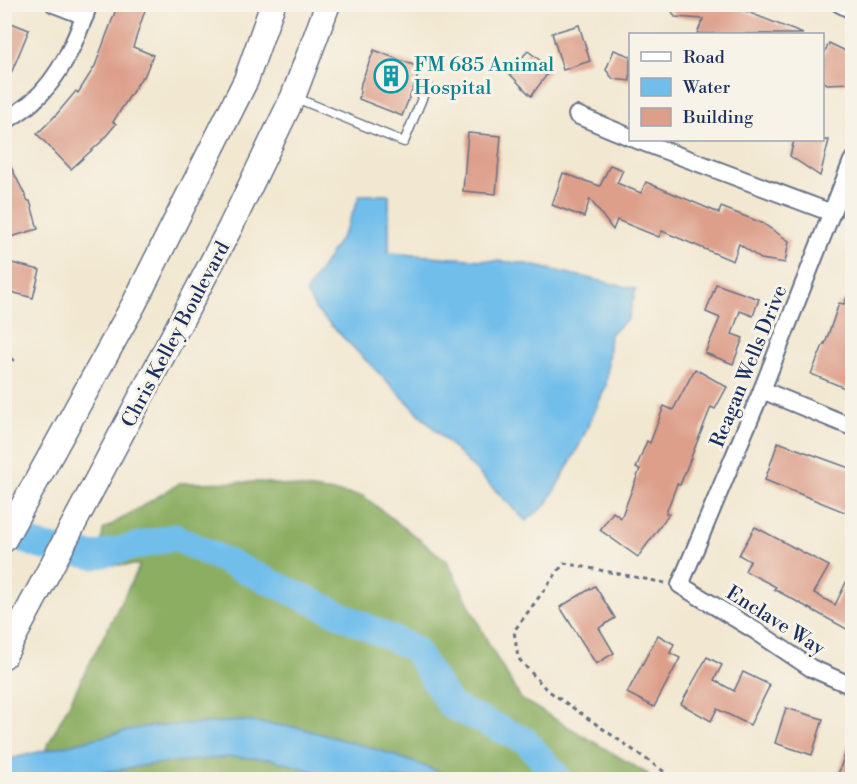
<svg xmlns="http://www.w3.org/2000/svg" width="857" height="784" font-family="'Libre Bodoni',serif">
<rect width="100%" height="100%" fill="#f7f3e8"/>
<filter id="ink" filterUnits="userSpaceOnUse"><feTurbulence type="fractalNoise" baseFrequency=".0167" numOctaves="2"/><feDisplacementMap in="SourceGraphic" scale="12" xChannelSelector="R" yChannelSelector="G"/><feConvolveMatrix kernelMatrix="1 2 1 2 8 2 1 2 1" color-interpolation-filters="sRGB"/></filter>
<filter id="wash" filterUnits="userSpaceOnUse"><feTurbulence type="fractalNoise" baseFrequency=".008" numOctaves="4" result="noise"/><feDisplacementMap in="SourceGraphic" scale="24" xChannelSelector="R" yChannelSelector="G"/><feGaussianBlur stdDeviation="1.35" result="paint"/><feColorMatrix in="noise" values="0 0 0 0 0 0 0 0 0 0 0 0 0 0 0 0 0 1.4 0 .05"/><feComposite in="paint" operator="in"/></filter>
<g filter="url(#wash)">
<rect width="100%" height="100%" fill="#f2e8d1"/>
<!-- forest -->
<polygon fill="#8cae62" stroke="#546e60" stroke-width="1.5" points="261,482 363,496 447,561 492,650 521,699 648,774 651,779 30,780 140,565 100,565 103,530 180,483"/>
<!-- water -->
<g fill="#71beeb" stroke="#4676a4" stroke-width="1.5">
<polygon points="360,195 389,195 389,253 522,263 636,289 628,319 610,334 606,386 580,444 547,504 526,521 316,310 306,292 345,231"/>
<polygon points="244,721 300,728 382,751 454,777 481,779 341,779 270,759 231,757 155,764 61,779 5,779 5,760 143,727"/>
</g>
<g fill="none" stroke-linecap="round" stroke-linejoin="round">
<!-- river -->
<polyline stroke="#71beeb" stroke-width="27" points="4,532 40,546 94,556 174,537 414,649 451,706 526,741 560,780"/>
</g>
<g id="blocks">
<!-- building -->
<g fill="#dd9f8a">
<polygon points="118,4 147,4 133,47 153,55 144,77 142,77 113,122 116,124 101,142 71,169 37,134 56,115 76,91 78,93 95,66"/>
<polygon points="668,4 746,4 743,10 803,34 697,34 703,19 675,17"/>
<polygon points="4,20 29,30 5,88 4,88"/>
<polygon points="579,25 590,61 563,70 552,33"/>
<polygon points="829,43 852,54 852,83 827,84 822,80 822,58"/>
<polygon points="374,50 421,68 402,116 359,99 361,83"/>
<polygon points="614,50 630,56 630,81 613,79 606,70"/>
<polygon points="528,51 551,69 531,96 508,72"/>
<polygon points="468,133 501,136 496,194 463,191"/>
<polygon points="794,140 829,140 820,176 790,156"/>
<polygon points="4,153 28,201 30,201 38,229 4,239"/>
<polygon points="610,165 623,170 617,183 641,193 646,182 719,213 721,207 762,223 789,241 785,263 761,259 739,244 733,261 662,231 659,237 617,220 613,230 590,199 584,217 552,205 563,173 600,186"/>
<polygon points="4,261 40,270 33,298 4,290"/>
<polygon points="716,284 759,299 753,316 740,311 732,334 743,338 733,364 705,353 720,318 706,312"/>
<polygon points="852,284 852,391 811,374 824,343 825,344 839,303 844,304"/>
<polygon points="695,369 727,387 715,409 711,407 680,485 677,484 666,513 669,514 638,557 600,530 613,512 621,518 640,469 636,468 647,441 650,443 664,406 673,410"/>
<polygon points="778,442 852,469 852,515 765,480"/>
<polygon points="755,527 829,566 814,593 835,605 852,570 852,632 774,589 776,587 745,571 750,561 739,555"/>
<polygon points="595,586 615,618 599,628 614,653 596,664 560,607"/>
<polygon points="658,635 674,644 670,653 680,658 654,707 627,693"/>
<polygon points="707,657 722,665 714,680 734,691 743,672 770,685 750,725 717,709 711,721 681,704"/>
<polygon points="786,708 823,719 812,755 775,743"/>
<polygon points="851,737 852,780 836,780"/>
</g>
</g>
</g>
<g filter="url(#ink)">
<use href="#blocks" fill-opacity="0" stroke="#667086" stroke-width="1.5"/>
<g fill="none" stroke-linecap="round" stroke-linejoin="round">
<defs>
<polyline id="lane" points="296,98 404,142 428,84"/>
<g id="street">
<polyline points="54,4 85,16"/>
<polyline points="840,4 852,10"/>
<polyline points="577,115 630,137"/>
<path d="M4,122C13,116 23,110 32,102C61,77 76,40 89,4"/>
<polyline points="637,140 832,213"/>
<polyline points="852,161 762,390 680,585 756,631 811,668 852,686"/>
<polyline points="762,390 852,427"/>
</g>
<g id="secondary">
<polyline points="4,540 134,304 246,80 273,4"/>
<polyline points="4,656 230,228 293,97 328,4"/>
</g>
</defs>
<!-- lane casing -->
<use href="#lane" stroke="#667086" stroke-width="11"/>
<!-- street casing -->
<use href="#street" stroke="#667086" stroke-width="20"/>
<!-- secondary casing -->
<use href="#secondary" stroke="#667086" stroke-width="27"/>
<!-- path -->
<g stroke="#667086" stroke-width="3" stroke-dasharray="4.5 4.5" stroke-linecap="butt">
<polyline points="4,352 16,362"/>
<polyline points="665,583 564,563 514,631 518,658 546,689 676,780"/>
</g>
<!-- lane -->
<use href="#lane" stroke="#fff" stroke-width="8"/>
<!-- street -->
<use href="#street" stroke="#fff" stroke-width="16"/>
<!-- secondary -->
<use href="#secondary" stroke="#fff" stroke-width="24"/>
</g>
</g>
<!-- icons -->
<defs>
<symbol id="building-ring" viewBox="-11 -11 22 22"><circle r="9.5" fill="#f7f3e8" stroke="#0f9aa8" stroke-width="1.5"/><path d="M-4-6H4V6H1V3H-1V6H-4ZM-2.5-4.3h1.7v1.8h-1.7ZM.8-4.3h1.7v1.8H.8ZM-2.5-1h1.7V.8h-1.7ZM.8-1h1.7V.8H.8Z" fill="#0f9aa8"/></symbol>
</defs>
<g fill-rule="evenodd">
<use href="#building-ring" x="372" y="57" width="38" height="38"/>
</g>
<g text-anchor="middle" stroke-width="6" stroke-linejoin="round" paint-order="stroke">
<!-- culture labels -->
<g font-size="20" fill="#0d838f" stroke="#f7f3e8" text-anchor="start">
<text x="414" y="71">FM 685 Animal<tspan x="414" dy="23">Hospital</tspan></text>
</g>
<!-- street labels -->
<g font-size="20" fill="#1b2f5e" stroke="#f7f3e8">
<text transform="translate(175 334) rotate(-62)" y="7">Chris Kelley Boulevard</text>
<text transform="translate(748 366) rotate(-68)" y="7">Reagan Wells Drive</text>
<text transform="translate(776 620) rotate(32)" y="7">Enclave Way</text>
</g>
</g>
<!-- margin -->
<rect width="857" height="784" fill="none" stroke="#f7f3e8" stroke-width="24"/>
<!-- legend -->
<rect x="629" y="33" width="195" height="108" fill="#f7f3e8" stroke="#9fa5b1" stroke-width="1.5"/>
<rect x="641" y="52" width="30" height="9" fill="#ffffff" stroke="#9fa5b1" stroke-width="1.5"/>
<text x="683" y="63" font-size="18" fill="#1b2f5e">Road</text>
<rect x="641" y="78" width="30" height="18" fill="#71beeb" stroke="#9fa5b1" stroke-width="1.5"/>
<text x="683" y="93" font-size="18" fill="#1b2f5e">Water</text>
<rect x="641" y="108" width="30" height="18" fill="#dd9f8a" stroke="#9fa5b1" stroke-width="1.5"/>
<text x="683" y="123" font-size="18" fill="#1b2f5e">Building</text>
</svg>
